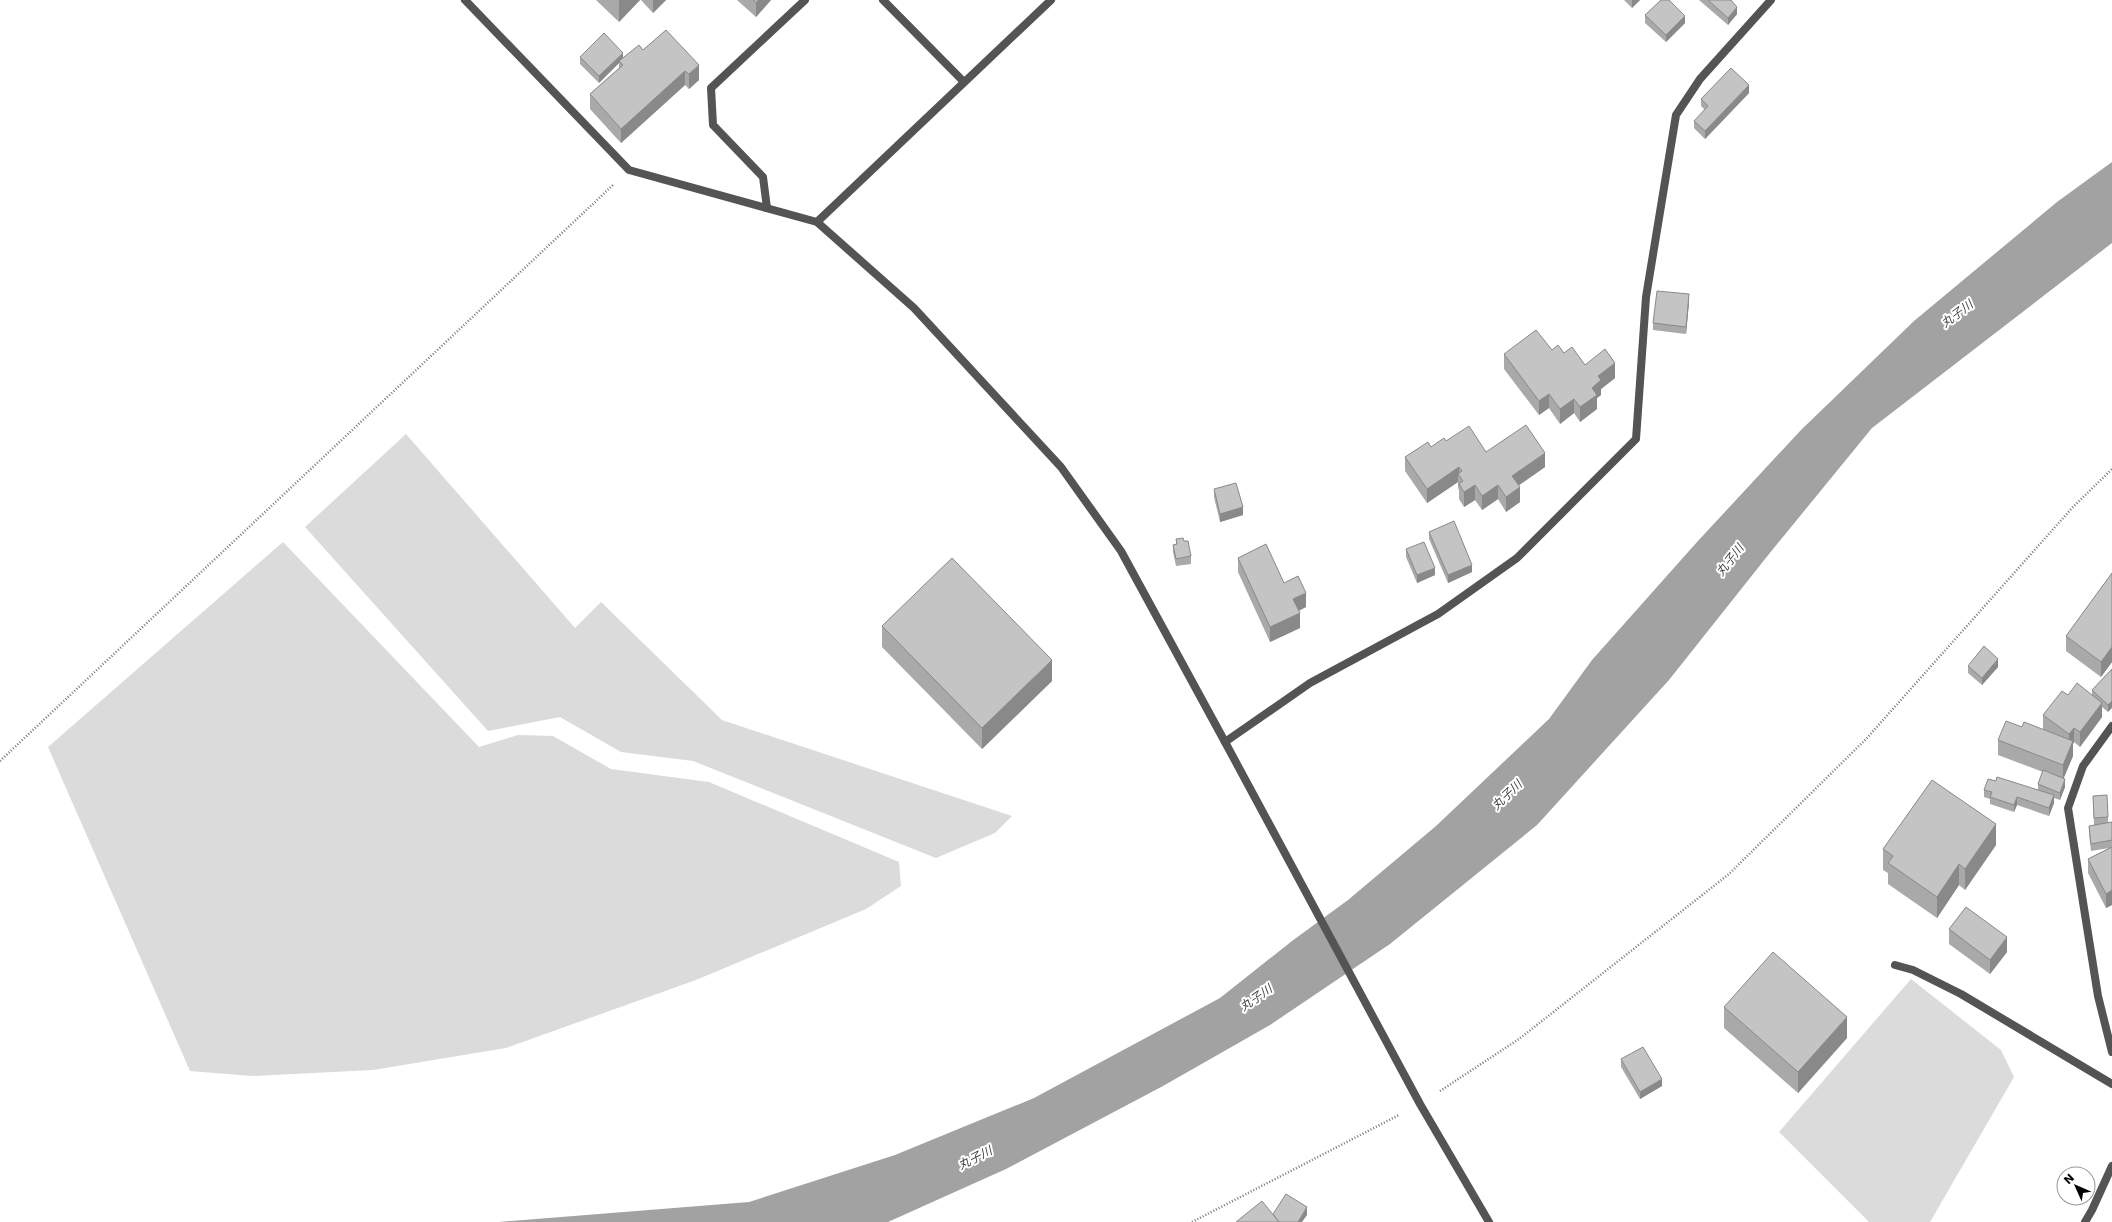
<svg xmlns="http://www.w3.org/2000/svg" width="2112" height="1222" font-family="'DejaVu Sans','Noto Sans JP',sans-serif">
<rect width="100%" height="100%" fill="#fff"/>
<!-- green -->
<g fill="#dbdbdb">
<polygon points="406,434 575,628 601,602 722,720 1012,816 995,833 936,858 693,761 621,752 560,717 488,731 305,527"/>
<polygon points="283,542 479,747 518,735 553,736 611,769 709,782 899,862 901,886 866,909 696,980 506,1048 373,1070 252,1076 190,1071 48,747"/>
<polygon points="1911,979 2001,1050 2014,1077 1930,1222 1869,1222 1779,1132"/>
</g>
<!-- water -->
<polygon fill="#a2a2a2" points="2112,162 2112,243 1872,428 1769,554 1669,680 1537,825 1390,944 1270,1025 1163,1086 1006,1169 888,1222 499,1222 749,1202 895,1155 1034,1098 1220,998 1292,941 1348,900 1436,826 1549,719 1592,660 1697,542 1801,430 1914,321 2057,202"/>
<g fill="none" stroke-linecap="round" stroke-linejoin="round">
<!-- path -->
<g stroke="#767676" stroke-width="2.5" stroke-dasharray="1 2" stroke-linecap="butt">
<polyline points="0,761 613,185"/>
<polyline points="1440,1091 1519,1039 1729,874 1867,738 2072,508 2112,469"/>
<polyline points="1192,1222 1399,1115"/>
</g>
<!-- service -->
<polyline stroke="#545454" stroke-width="8" points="1895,965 1913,970 1961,994 2112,1084"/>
<!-- minor -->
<g stroke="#545454" stroke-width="8">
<polyline points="465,0 629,170 817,222"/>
<polyline points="883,0 964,82"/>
<polyline points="1051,0 817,222 914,308 1061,467 1121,551 1225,742 1310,683 1438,614 1517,558 1636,439 1646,297 1676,115 1700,79 1771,0"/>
<polyline points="767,208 763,177 713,125 711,88 805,0"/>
<polyline points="2112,726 2083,766 2068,808 2098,996 2112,1052"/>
<polyline points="1225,742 1420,1104 1489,1222"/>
<polyline points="2085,1222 2092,1210 2112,1166"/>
</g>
</g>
<!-- wall -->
<g fill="#a9a9a9">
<polygon points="596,0 640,0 619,22"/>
<polygon points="641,0 666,0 653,13"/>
<polygon points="737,0 771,0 756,17"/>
<polygon points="1624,0 1640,0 1632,8"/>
<polygon points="1699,0 1731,0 1737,14 1728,25"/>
<polygon points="1645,15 1685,23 1666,42 1645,23"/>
<polygon points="666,30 699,80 689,89 685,85 621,143 590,109 590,94 619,68 619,63 599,83 580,64 580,57 623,58 643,50"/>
<polygon points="1749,93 1705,139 1694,128 1694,121 1705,110 1701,106 1701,99"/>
<polygon points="1689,302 1686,334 1653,330 1653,323"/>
<polygon points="1552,350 1615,378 1601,389 1601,395 1597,398 1597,409 1580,422 1574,413 1560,424 1549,408 1539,415 1504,369 1504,354"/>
<polygon points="1446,441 1486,452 1545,467 1519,485 1520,502 1506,512 1498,499 1482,510 1475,500 1464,507 1459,499 1459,490 1458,488 1458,482 1427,503 1405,471 1405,457 1431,447"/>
<polygon points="1214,489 1243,515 1220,522 1214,497"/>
<polygon points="1429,532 1472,572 1448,583 1429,539"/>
<polygon points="1176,539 1184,541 1191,556 1191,564 1176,566 1173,552 1173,545 1176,544"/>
<polygon points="1406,549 1435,575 1417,583 1406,557"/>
<polygon points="1238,558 1284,583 1306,607 1299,611 1300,628 1270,642 1238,572"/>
<polygon points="2112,573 2112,662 2101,677 2066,651 2066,636"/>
<polygon points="882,626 1052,681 982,749 882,647"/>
<polygon points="1968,666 1998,667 1982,685 1968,673"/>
<polygon points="2112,669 2108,712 2102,707 2102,717 2080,747 2074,742 2073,744 2073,756 2063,779 2065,787 2060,800 2054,798 2054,803 2049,816 2017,805 2014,812 1990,804 1990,799 1984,797 1984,790 1996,781 2038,790 2038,784 2043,772 1998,755 1998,740 2022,727 2043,730 2043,715 2068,695 2092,695 2092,690"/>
<polygon points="2093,796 2108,817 2108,823 2112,822 2112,905 2106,908 2088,873 2088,859 2109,848 2091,851 2089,834 2089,826 2098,825 2094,825"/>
<polygon points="1996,845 1965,890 1959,885 1937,918 1888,884 1888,873 1883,870 1883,849"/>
<polygon points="1949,929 2007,952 1990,974 1949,944"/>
<polygon points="1724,1007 1847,1038 1798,1093 1724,1028"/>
<polygon points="1621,1059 1662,1086 1640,1099 1621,1067"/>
</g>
<!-- shaded-wall -->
<g fill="#898989">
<polygon points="620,0 640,0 619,22 619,1"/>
<polygon points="653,0 666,0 653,13"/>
<polygon points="759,0 771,0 756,17 756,3"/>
<polygon points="1632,0 1640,0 1632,8"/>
<polygon points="1737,7 1737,14 1728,25 1728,18"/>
<polygon points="1685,16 1685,23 1666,42 1666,35"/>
<polygon points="623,53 623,60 619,61 619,63 599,83 599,76"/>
<polygon points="699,65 699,80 689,89 689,74"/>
<polygon points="685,71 685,85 621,143 621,129"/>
<polygon points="1749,85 1749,93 1705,139 1705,131"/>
<polygon points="1689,294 1689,302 1686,334 1686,327"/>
<polygon points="1615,363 1615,378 1601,389 1601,395 1597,398 1597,409 1580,422 1580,407 1598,376"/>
<polygon points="1549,394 1549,408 1539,415 1539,401"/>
<polygon points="1574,399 1574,413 1560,424 1560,409"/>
<polygon points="1545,453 1545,467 1512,490 1512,476"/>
<polygon points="1459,467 1459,476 1458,474 1458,482 1427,503 1427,489"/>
<polygon points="1475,485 1475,500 1464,507 1464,492"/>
<polygon points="1498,485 1498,499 1482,510 1482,496"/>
<polygon points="1520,487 1520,502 1506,512 1506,497"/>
<polygon points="1243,507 1243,515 1220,522 1220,514"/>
<polygon points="1472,565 1472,572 1448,583 1448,575"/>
<polygon points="1435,568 1435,575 1417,583 1417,575"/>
<polygon points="1306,593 1306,607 1293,613 1293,599"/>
<polygon points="1300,613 1300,628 1270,642 1270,627"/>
<polygon points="2112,647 2112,662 2101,677 2101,662"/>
<polygon points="1998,659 1998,667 1982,685 1982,678"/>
<polygon points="1052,660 1052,681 982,749 982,728"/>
<polygon points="2112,701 2112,708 2108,712 2108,705"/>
<polygon points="2102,703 2102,717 2080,747 2080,732"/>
<polygon points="2074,728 2074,742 2073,744 2073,756 2063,780 2063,765 2069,749 2069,734"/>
<polygon points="2065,779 2065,787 2060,800 2060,793"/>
<polygon points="2054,795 2054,803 2049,816 2049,808"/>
<polygon points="2017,797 2017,805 2014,812 2014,805"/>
<polygon points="1996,824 1996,845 1965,890 1965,869"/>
<polygon points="1959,864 1959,885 1937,918 1937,897"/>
<polygon points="2112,890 2112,905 2106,908 2106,894"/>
<polygon points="2007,937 2007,952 1990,974 1990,960"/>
<polygon points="1847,1017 1847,1038 1798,1093 1798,1072"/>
<polygon points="1662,1079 1662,1086 1640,1099 1640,1092"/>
<polygon points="1307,1207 1307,1215 1302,1222 1298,1222"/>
</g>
<!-- building -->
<g fill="#c4c4c4" stroke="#898989">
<polygon points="753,0 759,0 756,3"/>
<polygon points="1661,0 1669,0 1685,16 1666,35 1645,15"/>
<polygon points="1708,0 1731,0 1737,7 1728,18"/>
<polygon points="666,30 699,65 689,74 685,71 621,129 590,94 623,65 619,61 639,45 643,50"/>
<polygon points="604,33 623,53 599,76 580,57"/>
<polygon points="1731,68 1749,85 1705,131 1694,121 1708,106 1701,99"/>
<polygon points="1657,291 1689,294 1686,327 1653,323"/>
<polygon points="1536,330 1552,350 1558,345 1564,353 1572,347 1585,365 1605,349 1615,363 1598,376 1601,380 1592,388 1597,395 1580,407 1574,399 1560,409 1549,394 1539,401 1504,354"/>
<polygon points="1526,425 1545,453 1512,476 1520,487 1506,497 1498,485 1482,496 1475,485 1464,492 1459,484 1463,481 1458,474 1462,471 1459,467 1427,489 1405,457 1428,442 1431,447 1444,438 1446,441 1469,426 1486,452"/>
<polygon points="1236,483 1243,507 1220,514 1214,489"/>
<polygon points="1454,521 1472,565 1448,575 1429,532"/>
<polygon points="1183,538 1184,541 1188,541 1191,556 1176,559 1173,545 1177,544 1176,539"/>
<polygon points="1424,542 1435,568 1417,575 1406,549"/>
<polygon points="1266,544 1284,583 1298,576 1306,593 1293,599 1300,613 1270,627 1238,558"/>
<polygon points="952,558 1052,660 982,728 882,626"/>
<polygon points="2112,573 2112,647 2101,662 2066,636"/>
<polygon points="1984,646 1998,659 1982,678 1968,666"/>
<polygon points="2112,669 2112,701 2108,705 2092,690"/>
<polygon points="2077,683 2102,703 2080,732 2074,728 2069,734 2043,715 2062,691 2068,695"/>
<polygon points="2006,721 2022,727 2024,722 2073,741 2063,765 1998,740"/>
<polygon points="2043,770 2065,779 2060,793 2038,784"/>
<polygon points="1997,777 2054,795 2049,808 2017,797 2014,805 1990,797 1992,792 1984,790 1988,779 1996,781"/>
<polygon points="1932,780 1996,824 1965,869 1959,864 1937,897 1888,863 1893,856 1883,849"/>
<polygon points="2107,795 2108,817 2094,818 2093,796"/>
<polygon points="2112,822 2112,840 2091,844 2089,826"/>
<polygon points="2112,847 2112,890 2106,894 2088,859"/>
<polygon points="1966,907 2007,937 1990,960 1949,929"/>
<polygon points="1773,952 1847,1017 1798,1072 1724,1007"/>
<polygon points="1643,1047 1662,1079 1640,1092 1621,1059"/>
<polygon points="1286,1194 1307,1207 1298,1222 1279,1222 1273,1214"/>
<polygon points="1262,1201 1279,1222 1236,1222"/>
</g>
<g text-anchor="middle" stroke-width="4" stroke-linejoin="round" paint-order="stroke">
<!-- water labels -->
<g font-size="12" font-style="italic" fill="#434343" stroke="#fff">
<text transform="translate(1957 314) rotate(-37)" y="4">丸子川</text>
<text transform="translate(1730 560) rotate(-52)" y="4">丸子川</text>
<text transform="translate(1507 795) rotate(-44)" y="4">丸子川</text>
<text transform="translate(1256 998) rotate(-35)" y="4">丸子川</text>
<text transform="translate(975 1158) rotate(-27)" y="4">丸子川</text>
</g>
</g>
<!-- north arrow -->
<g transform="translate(2076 1186) rotate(315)"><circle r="19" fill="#ffffff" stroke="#999999"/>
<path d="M0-3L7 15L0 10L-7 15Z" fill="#000000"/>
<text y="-6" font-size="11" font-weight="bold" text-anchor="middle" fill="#000000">N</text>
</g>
</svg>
